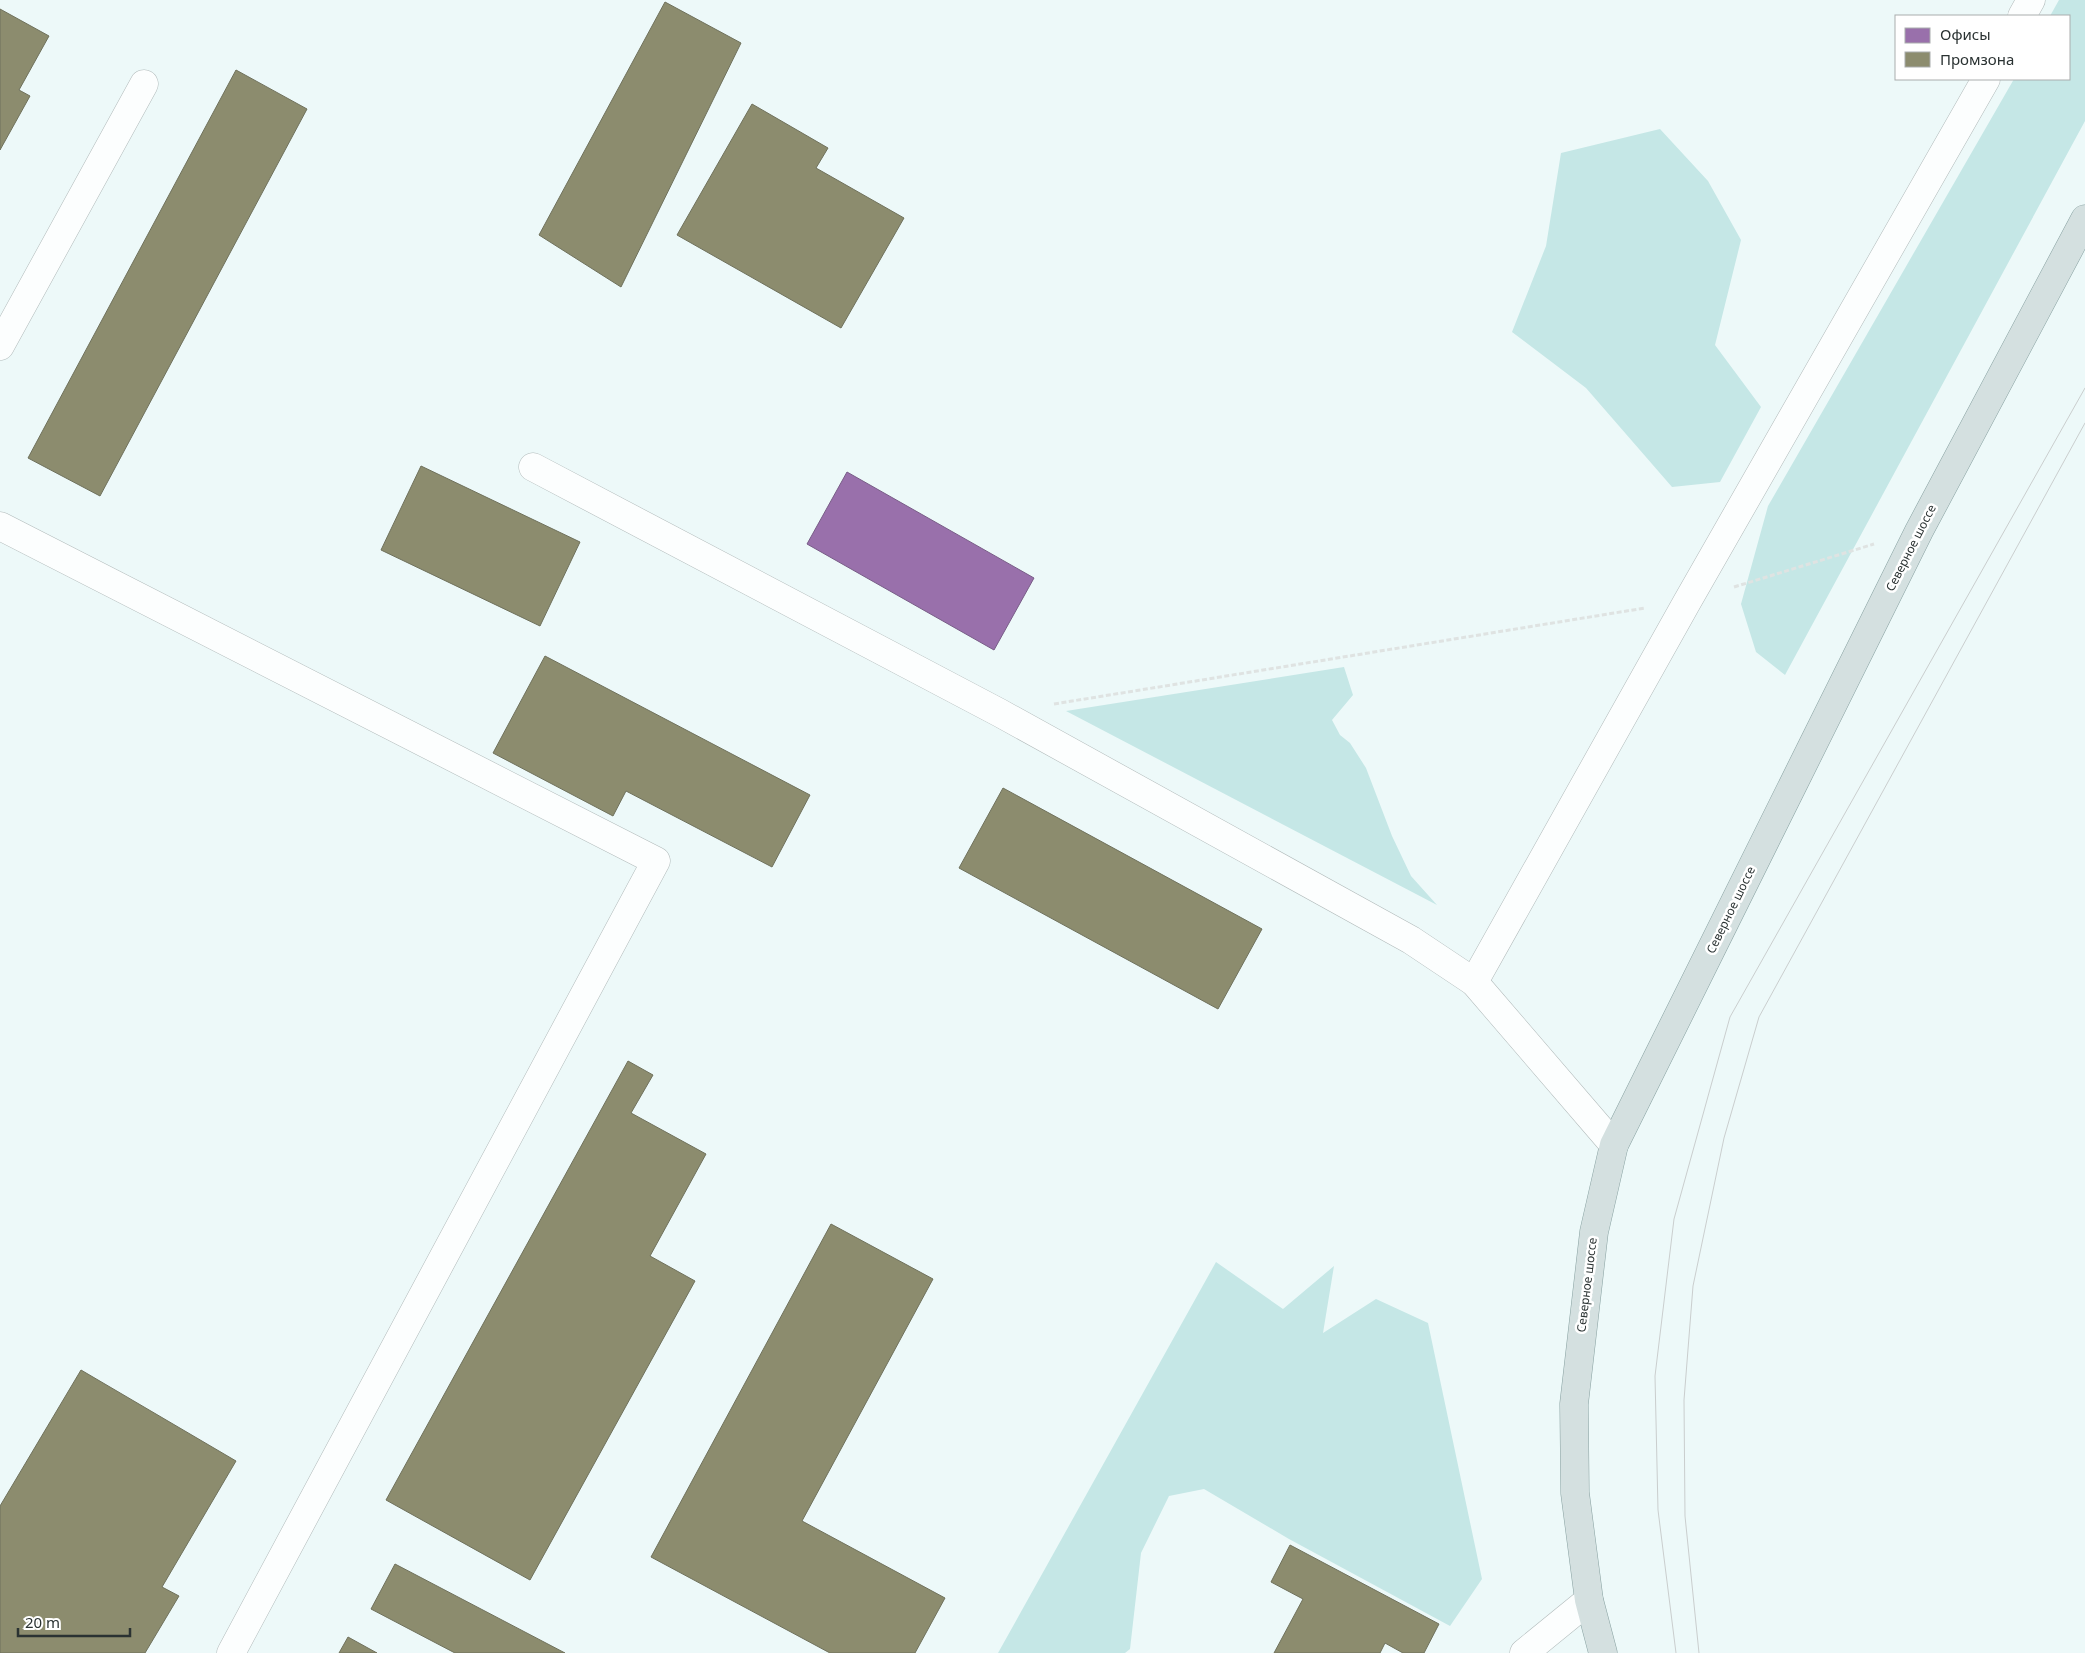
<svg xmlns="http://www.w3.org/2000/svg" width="2085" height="1653" font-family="'Noto Sans',sans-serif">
<rect width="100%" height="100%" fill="#edf9f9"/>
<!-- green -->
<g fill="#c5e7e6">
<polygon points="2059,0 2085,0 2085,121 1785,675 1756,652 1741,604 1768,506 2014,79 2069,79 2069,16 2050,16"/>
<polygon points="1660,129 1708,181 1741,240 1715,345 1761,407 1720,482 1672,487 1586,388 1512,332 1546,246 1561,153"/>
<polygon points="1344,667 1353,695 1332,720 1340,735 1350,743 1366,768 1392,836 1411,876 1437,905 1066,711"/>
<polygon points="1216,1262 1283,1309 1334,1266 1323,1333 1376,1299 1428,1323 1482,1579 1450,1626 1289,1539 1204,1489 1169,1496 1141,1553 1130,1649 1125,1653 998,1653"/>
</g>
<!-- offices -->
<polygon fill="#9970ab" stroke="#785d87" points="847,472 1034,578 994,650 807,544"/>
<!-- industry -->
<g fill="#8c8c6e" stroke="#6f715c">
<polygon points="665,2 741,43 621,287 539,235"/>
<polygon points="0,9 49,36 19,90 30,96 0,150"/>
<polygon points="236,70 307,109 100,496 28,458"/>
<polygon points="752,104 828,148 816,168 904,218 841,328 677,235"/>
<polygon points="421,466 580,542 540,626 381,550"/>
<polygon points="545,656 810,795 772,867 626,791 613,816 493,753"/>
<polygon points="1003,788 1262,929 1218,1009 959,868"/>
<polygon points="628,1061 653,1075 631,1113 706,1154 650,1256 695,1281 530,1580 386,1500"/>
<polygon points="831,1224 933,1279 802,1521 945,1598 915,1653 830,1653 651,1557"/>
<polygon points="81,1370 236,1461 162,1587 179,1596 145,1653 0,1653 0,1506"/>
<polygon points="1290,1545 1439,1624 1424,1653 1403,1653 1385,1643 1380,1653 1274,1653 1303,1599 1271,1582"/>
<polygon points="395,1564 565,1653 455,1653 371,1609"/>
<polygon points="348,1637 377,1653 339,1653"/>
</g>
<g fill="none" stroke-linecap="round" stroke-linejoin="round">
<defs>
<g id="minor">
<polyline points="2022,16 2031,0"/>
<polyline points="0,346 144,84"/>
<polyline points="533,467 1000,713 1411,940 1474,982 1614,1145"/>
<polyline points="0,526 656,861 231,1653"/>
<polyline points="1474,982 1687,602 1986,79"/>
<polyline points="1524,1653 1589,1600"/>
</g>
<polyline id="major" points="1603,1653 1589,1600 1575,1493 1574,1404 1594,1232 1614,1145 1919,531 2085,219"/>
</defs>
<!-- minor casing -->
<use href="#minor" stroke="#b1baba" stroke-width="29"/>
<!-- major casing -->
<use href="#major" stroke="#88a1a1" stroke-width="29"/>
<!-- path -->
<g stroke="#dfe3e2" stroke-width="3" stroke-dasharray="5 2.5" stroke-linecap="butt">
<polyline points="1734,587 1874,544"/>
<polyline points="1054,704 1645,608"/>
</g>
<!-- minor -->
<use href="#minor" stroke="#fcfefe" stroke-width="28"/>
<!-- major -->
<use href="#major" stroke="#d4e0e0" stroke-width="28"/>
<!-- tram -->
<g stroke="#cacece" stroke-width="1">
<polyline points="1676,1653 1658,1510 1655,1376 1674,1219 1730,1017 2085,388"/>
<polyline points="1699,1653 1685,1516 1684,1400 1693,1286 1724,1138 1759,1017 2085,423"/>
</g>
</g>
<g text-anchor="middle" stroke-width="5" stroke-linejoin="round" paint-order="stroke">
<!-- street labels -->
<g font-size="12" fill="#2a3232" stroke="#fff">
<text transform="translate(1911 548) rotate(-63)" y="4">Северное шоссе</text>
<text transform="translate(1731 910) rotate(-64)" y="4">Северное шоссе</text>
<text transform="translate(1587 1285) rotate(-83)" y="4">Северное шоссе</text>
</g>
</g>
<!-- legend -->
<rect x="1895" y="15" width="175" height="65" fill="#ffffff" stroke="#aaadad"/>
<rect x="1905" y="28" width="25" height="15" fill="#9970ab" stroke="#aaadad"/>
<text x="1940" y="40" font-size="15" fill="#2a3232">Офисы</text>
<rect x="1905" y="52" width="25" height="15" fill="#8c8c6e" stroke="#aaadad"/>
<text x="1940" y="65" font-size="15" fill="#2a3232">Промзона</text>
<!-- scale -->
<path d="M18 1628v8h112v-8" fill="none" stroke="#2a3232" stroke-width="2.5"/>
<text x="25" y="1628" font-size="15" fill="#2a3232" stroke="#ffffff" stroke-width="4" paint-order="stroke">20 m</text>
</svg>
